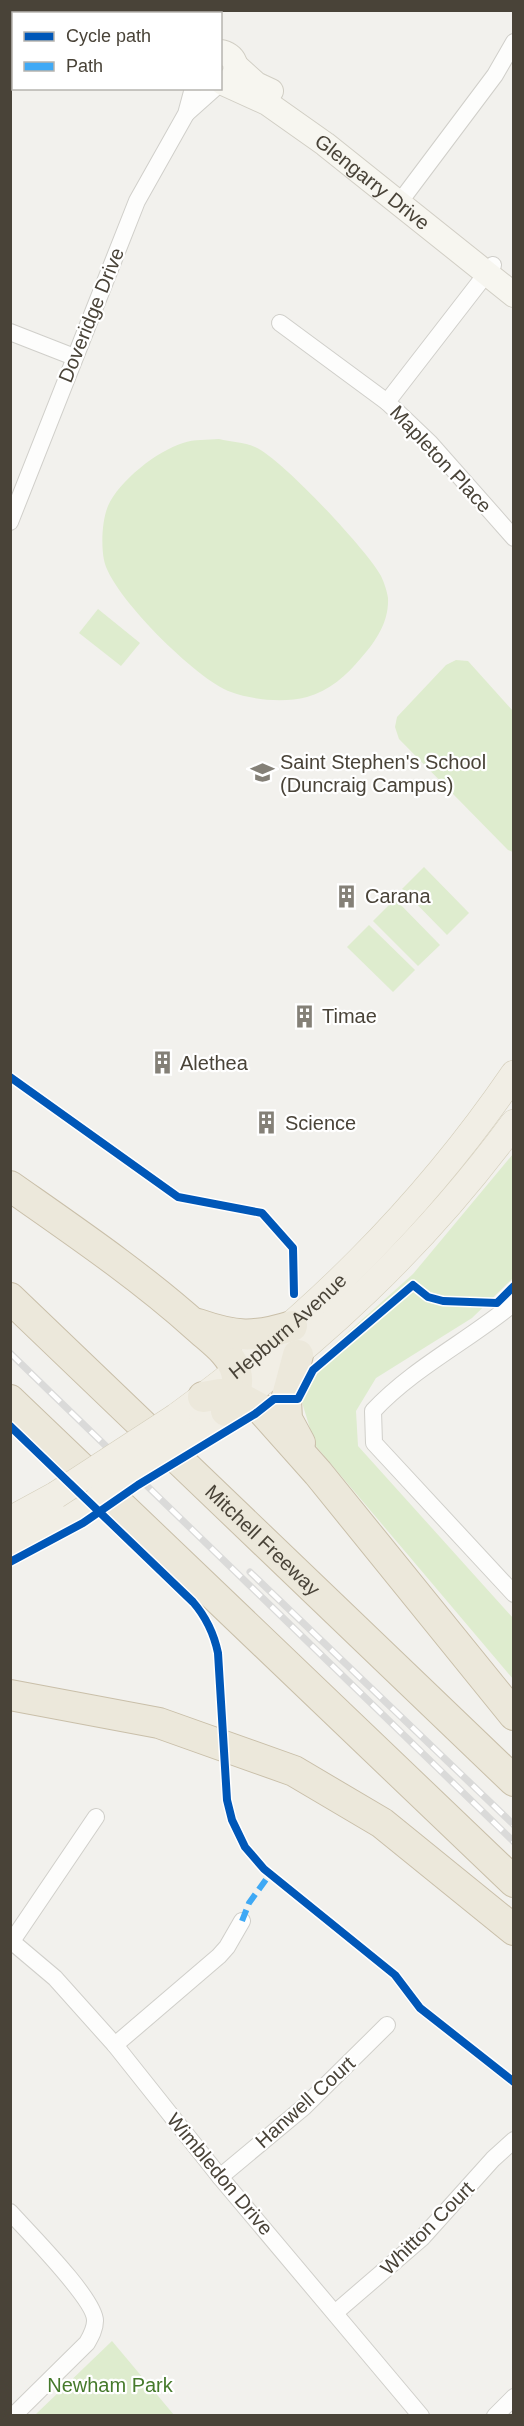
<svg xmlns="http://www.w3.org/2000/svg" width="524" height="2426" font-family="Helvetica,sans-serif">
<rect width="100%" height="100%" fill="#f2f1ed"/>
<!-- green -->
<g fill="#deecce">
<path d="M219,439C230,442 244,442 255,447C280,457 368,551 381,576C384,582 387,591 388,598C389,621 377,640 361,658C347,675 329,691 307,697C284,703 253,700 231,692C198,681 110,594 104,560C101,545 102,520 108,506C119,481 157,451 183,443C194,439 208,440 219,439Z"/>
<polygon points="98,609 140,643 121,666 79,633"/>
<polygon points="456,660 468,661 513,711 513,852 508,850 399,739 395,727 397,717 446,665"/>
<polygon points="424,867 469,913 447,935 402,889"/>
<polygon points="395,899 440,945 418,966 373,921"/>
<polygon points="369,925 415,970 393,992 347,947"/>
<polygon points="513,1154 513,1278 472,1318 376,1378 356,1411 358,1446 513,1618 513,1679 315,1445 301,1399 308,1368 413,1274"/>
<polygon points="112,2341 174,2415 35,2415"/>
</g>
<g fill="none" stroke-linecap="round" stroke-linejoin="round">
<defs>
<g id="street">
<polyline points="187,113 215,88"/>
<polyline points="399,203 495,75 514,42"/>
<polyline points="493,265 387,402 430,443 514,538"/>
<polyline points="280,323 387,402"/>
<polyline points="10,332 74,357"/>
<polyline points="10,522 137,201 186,114 193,88"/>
<path d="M514,1303C468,1341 413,1368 373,1411L374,1443L514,1594"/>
<polyline points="10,1940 55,1978 115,2045 220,2177 421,2416"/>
<polyline points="12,1941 96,1817"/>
<polyline points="115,2045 219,1956 227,1947 242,1921"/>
<polyline points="220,2177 304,2107 387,2025"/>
<path d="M10,2212C27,2231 96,2300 95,2321C95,2329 91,2336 87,2343L13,2416"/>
<polyline points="336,2312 422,2238 493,2159 514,2140"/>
<polyline points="495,2416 514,2397"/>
</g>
<g id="secondary">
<polyline points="139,10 143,14"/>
<polyline points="161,10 164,14"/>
<path d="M220,52C235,54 240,68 231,79"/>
<polyline points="236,66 256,84 271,91"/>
<path id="s1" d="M223,83L267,103L325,144L514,295"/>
</g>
<g id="primary">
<path id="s2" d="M176,1417C309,1320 421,1210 514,1074"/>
<path d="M195,1434C319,1342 422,1248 514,1123"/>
<polyline points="10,1520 56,1495"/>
<polyline points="10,1549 99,1498"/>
</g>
<g id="highway">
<path d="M10,1186C74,1231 139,1275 197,1327C211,1340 231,1353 236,1372C240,1387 233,1399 226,1411"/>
<path id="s3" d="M10,1298L514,1781"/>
<path d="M198,1324C235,1337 254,1338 292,1326"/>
<polyline points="298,1355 286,1400 287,1419 300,1443"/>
<polyline points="203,1397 220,1394 235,1395 261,1409 318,1473 514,1715"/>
<polyline points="10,1400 514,1882"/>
<polyline points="10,1695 159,1723 294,1771 382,1823 514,1930"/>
</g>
</defs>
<!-- street casing -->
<use href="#street" stroke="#d0cfca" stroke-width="18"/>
<!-- secondary casing -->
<use href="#secondary" stroke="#d1cec4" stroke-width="26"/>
<!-- primary casing -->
<use href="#primary" stroke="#d4cebb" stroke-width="28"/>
<!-- highway casing -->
<use href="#highway" stroke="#c9bfa9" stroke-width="32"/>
<!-- street -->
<use href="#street" stroke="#fdfdfc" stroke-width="16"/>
<!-- secondary -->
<use href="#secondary" stroke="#f7f6f0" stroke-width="24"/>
<!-- primary -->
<use href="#primary" stroke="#f1eee5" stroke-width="27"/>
<!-- highway -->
<use href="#highway" stroke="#ece8db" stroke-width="30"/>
<defs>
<g id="rail">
<polyline points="10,1353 514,1842"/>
<polyline points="250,1572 514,1825"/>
</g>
</defs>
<!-- rail casing -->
<use href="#rail" stroke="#dadad9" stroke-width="7"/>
<!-- rail -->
<use href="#rail" stroke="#fff" stroke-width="4.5" stroke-dasharray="14" stroke-linecap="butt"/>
<defs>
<g id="primary-bridge">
<polyline points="56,1495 176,1417"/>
<polyline points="99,1498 195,1434"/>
</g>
</defs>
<!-- primary-bridge casing -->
<use href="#primary-bridge" stroke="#d4cebb" stroke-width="28" stroke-linecap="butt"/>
<!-- primary-bridge -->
<use href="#primary-bridge" stroke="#f1eee5" stroke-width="27"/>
<!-- quiet -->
<polyline stroke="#3fa9f5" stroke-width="6" stroke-dasharray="12 6" stroke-linecap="butt" points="242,1921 249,1903 270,1874"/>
<defs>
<g id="cycleway">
<polyline points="10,1077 178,1197 262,1213 293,1248 294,1294"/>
<path d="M10,1426L193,1602C206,1617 214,1634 218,1653L227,1800L232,1820L245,1847L264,1869L395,1975L420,2008L514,2082"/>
<polyline points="10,1562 83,1523 138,1485 255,1414 274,1399 298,1399 313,1370 413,1285 428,1297 443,1301 497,1303 514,1286"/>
</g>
</defs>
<!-- cycleway casing -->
<use href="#cycleway" stroke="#fff" stroke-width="11"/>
<!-- cycleway -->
<use href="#cycleway" stroke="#0057b8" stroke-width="8"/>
</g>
<!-- icons -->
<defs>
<symbol id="school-bare" viewBox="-9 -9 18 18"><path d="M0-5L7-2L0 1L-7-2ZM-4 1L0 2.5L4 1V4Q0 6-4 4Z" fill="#848077" stroke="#fff" stroke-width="2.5" paint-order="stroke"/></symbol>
<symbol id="building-bare" viewBox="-9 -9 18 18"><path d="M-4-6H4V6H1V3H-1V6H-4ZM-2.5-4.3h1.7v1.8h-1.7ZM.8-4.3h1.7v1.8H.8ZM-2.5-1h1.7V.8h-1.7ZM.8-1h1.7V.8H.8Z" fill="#848077" stroke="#fff" stroke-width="2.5" paint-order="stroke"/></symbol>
</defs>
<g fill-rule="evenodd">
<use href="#school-bare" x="246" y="756" width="33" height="33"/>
<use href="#building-bare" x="330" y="880" width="33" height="33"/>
<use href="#building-bare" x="288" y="1000" width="33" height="33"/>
<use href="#building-bare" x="146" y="1046" width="33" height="33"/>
<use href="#building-bare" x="250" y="1106" width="33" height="33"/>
</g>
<g text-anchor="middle" stroke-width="4.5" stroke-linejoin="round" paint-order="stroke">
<!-- street labels -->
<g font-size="20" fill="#494338" stroke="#fff">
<text dy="7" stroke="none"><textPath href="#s1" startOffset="180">Glengarry Drive</textPath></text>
<text transform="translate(91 315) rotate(-68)" y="7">Doveridge Drive</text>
<text transform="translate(441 459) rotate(47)" y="7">Mapleton Place</text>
<text dy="7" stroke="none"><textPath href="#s2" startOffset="144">Hepburn Avenue</textPath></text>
<text dy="7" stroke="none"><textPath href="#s3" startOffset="350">Mitchell Freeway</textPath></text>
<text transform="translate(305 2102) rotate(-42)" y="7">Hanwell Court</text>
<text transform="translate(220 2174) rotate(50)" y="7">Wimbledon Drive</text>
<text transform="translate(427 2228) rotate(-45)" y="7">Whitton Court</text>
</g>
<!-- poi labels -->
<g font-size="20" fill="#494338" stroke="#fff" text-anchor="start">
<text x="280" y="769">Saint Stephen's School<tspan x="280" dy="23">(Duncraig Campus)</tspan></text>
<text x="365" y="903">Carana</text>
<text x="322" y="1023">Timae</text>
<text x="180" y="1070">Alethea</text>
<text x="285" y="1130">Science</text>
</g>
<!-- park labels -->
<g font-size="20" fill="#467a2c" stroke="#fff">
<text x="110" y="2392">Newham Park</text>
</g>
</g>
<!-- border -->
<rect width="524" height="2426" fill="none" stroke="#494338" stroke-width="24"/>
<!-- legend -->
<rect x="12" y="12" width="210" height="78" fill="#ffffff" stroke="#b6b4af" stroke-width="1.5"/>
<rect x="24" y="32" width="30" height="9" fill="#0057b8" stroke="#b6b4af" stroke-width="1.5"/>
<text x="66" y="42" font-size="18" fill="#494338">Cycle path</text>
<rect x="24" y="62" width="30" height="9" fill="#3fa9f5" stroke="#b6b4af" stroke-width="1.5"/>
<text x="66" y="72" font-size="18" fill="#494338">Path</text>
</svg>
